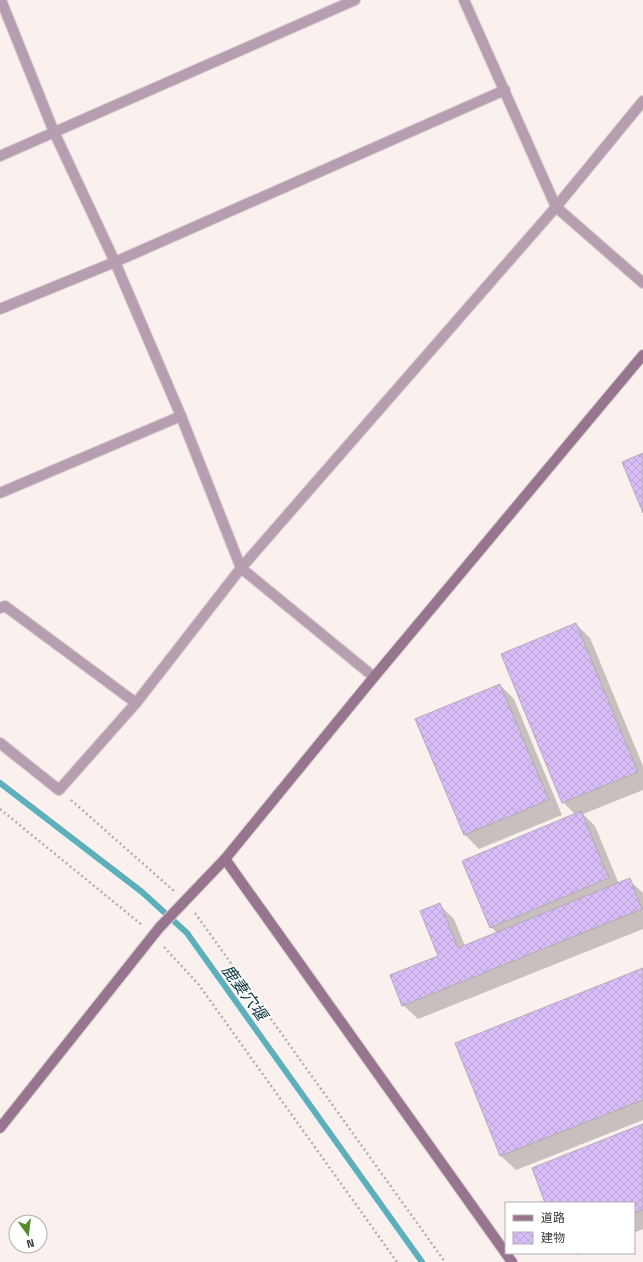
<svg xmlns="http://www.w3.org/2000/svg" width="643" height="1262" font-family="'Space Grotesk','Noto Sans JP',sans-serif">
<defs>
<pattern id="building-cross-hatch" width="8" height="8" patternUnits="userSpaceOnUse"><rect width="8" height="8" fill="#d8bdf6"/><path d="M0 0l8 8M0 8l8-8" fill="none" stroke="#baa3d4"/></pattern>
</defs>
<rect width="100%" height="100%" fill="#faf1ee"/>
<!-- shadow -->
<g fill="#0003">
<polygon points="576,624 590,638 643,766 643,790 583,814 595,826 619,884 629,880 643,893 643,929 418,1019 403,1005 440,956 439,904 454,919 465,946 497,933 491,927 575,814 563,802"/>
<polygon points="500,685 514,699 562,815 479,849 465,835 417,720"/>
<polygon points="643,969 643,1120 516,1170 501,1156 456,1043"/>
<polygon points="643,1125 643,1229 634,1233 634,1203 547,1203"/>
<polygon points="573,1253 582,1253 576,1255"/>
</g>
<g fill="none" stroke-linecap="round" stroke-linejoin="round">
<!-- stream -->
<polyline stroke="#5bb0bb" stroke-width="6" points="0,783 142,892 187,933 422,1262"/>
</g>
<!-- building -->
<g fill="url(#building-cross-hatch)" stroke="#afacb3">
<polygon points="643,453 643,513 622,462"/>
<polygon points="576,623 638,772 562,803 501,654"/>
<polygon points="500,684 549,800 464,835 415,719"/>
<polygon points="581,811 609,878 490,928 462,861"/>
<polygon points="630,878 642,909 402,1006 390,975 438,956 420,911 440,903 458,948"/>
<polygon points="643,968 643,1100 500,1156 455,1043"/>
<polygon points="643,1124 643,1210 634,1213 634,1203 545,1203 532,1168"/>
</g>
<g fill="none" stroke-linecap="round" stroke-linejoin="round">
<defs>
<g id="street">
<polyline points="1,0 54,132 115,262 181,416 241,568 374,677"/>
<polyline points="464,0 556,207 643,283"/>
<polyline points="0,156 355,0"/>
<polyline points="0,309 115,262 505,90"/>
<polyline points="0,493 181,416"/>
<polyline points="0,608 5,606 136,703"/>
<polyline points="0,743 59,790 136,703 241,568 556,207 643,101"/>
</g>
<g id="secondary">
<polyline points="225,859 512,1262"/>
<polyline points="0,1128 159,928 225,859 374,677 643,355"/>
</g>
</defs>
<!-- street casing -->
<use href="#street" stroke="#d4ccc9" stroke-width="12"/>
<!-- secondary casing -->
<use href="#secondary" stroke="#d4ccc9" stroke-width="12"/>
<!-- path -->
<g stroke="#b4aeab" stroke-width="2.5" stroke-dasharray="2 3" stroke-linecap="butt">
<polyline points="71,800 174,891"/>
<polyline points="0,809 142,925"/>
<polyline points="195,913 445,1262"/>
<polyline points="164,947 199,985 397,1262"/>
</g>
<!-- street -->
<use href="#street" stroke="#b69eb0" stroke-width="10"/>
<!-- secondary -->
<use href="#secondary" stroke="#98758f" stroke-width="10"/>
</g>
<g text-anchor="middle" stroke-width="3" stroke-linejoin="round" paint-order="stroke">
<!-- water labels -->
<g font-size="16" font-style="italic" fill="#093439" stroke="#fff">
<text transform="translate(245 992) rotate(54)" y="6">鹿妻穴堰</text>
</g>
</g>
<!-- legend -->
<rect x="505" y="1202" width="130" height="52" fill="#ffffff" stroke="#b0afaf"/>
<rect x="513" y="1215" width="20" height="6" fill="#98758f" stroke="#b0afaf"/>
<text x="541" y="1222" font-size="12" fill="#3a3736">道路</text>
<rect x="513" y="1232" width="20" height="12" fill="url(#building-cross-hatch)" stroke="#b0afaf"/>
<text x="541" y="1242" font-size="12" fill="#3a3736">建物</text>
<!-- north arrow -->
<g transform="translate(28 1234) rotate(165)"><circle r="19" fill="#ffffff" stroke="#b0afaf"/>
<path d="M0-3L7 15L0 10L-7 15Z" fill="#558c27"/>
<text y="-6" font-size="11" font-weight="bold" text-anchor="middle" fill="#3a3736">N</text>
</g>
</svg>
